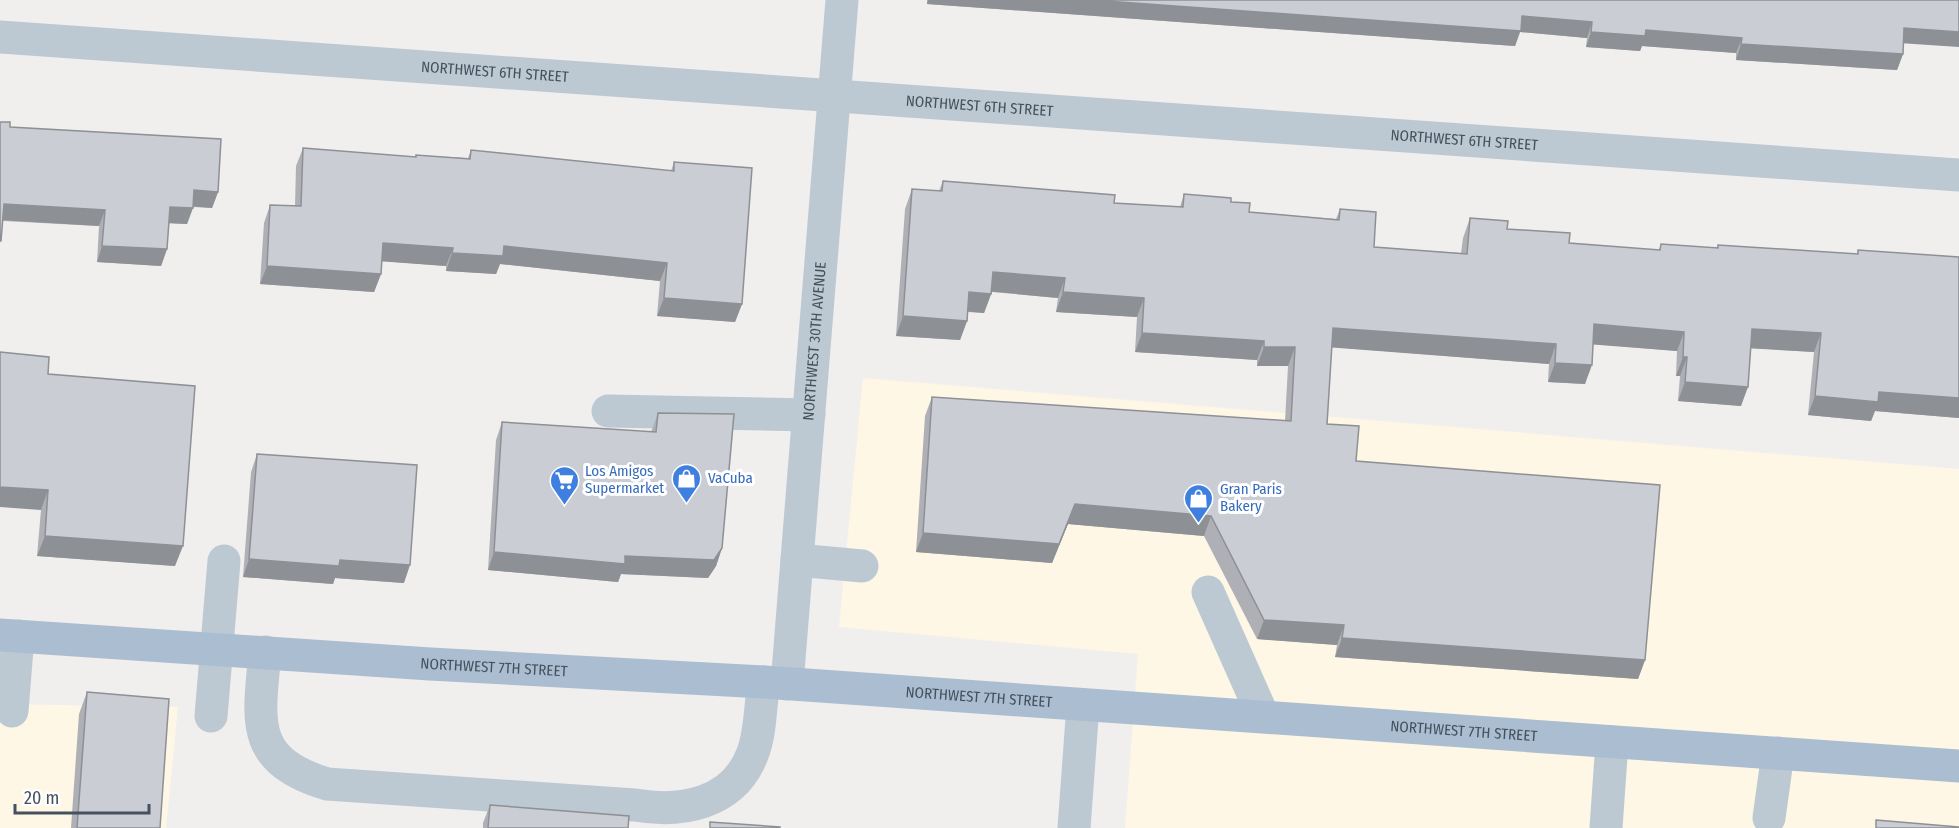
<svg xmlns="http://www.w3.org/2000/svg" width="1959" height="828" font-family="'Fira Sans Condensed',sans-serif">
<rect width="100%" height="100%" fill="#f1eeee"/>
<!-- commercial -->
<g fill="#fef7e5">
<polygon points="863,378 1959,469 1959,828 1125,828 1138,654 839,627"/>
<polygon points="0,704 178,707 166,828 0,828"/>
</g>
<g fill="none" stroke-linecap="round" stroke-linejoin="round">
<!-- minor -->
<g stroke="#bdc9d2" stroke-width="33">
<path id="s1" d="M0,37L1959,175"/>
<polyline points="608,411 809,415"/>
<polyline points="797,560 862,566"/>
<polyline points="1208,592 1263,716"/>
<path d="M265,652C259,720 248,760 327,784L635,805C681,813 733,804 752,755C761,734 760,704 764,682"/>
<path id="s2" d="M787,684L842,0"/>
<polyline points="12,711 18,636"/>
<polyline points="211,716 224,561"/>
<polyline points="1769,818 1778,753"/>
<polyline points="1074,828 1083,705"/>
<polyline points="1606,828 1612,742"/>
</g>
<!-- major -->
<path stroke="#abbdd0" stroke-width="33" id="s3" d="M0,635L430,664L764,682L1959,766"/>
</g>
<!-- wall -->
<g fill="#aeb0b6">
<polygon points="927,0 1959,0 1903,44 1903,54 1897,70 1736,60 1736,53 1642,46 1640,51 1586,47 1587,38 1520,32 1515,46 927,4"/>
<polygon points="10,127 218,192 212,208 193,207 187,224 169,223 167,249 161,266 97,262 99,226 3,221"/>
<polygon points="303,148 415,157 416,155 468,158 471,150 671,171 674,162 742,304 735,322 657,316 660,281 500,264 496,274 446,271 446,266 382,261 381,274 374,292 260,284 264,223 270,205 295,206 296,166"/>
<polygon points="943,181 1114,203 1180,207 1184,194 1231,202 1249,212 1336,219 1340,209 1374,247 1461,253 1463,238 1470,218 1507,229 1569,243 1659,250 1661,244 1717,248 1718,245 1857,254 1858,250 1959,257 1959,418 1875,411 1871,421 1808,415 1814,352 1751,348 1741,406 1678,401 1680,376 1676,376 1677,351 1593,344 1585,384 1548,382 1549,364 1332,347 1327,424 1356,461 1645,660 1638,679 1335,657 1337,645 1257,639 1204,536 1068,524 1052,563 916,552 925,416 932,397 1285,421 1288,366 1257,366 1257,360 1135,352 1137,317 1056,312 1058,298 992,292 984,313 968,312 967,321 960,340 896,336 905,209 912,189 939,191"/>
<polygon points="48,374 175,566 37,556 41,510"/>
<polygon points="658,413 722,548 716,566 708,578 621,574 618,582 488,570 496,440 502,422 651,432"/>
<polygon points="257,454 404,583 335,578 333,584 243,577 251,472"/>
<polygon points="87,692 160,828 71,828 79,714"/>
<polygon points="490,805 628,828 483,828 483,823"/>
</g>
<!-- shaded-wall -->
<g fill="#8d9094">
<polygon points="928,0 1092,0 1522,16 1592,22 1587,38 1520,32 1515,46 927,4"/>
<polygon points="1904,28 1959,32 1959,47 1899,43"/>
<polygon points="1646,30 1742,38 1736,53 1642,46 1640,51 1586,47 1591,32"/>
<polygon points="1741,44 1903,54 1897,70 1736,60"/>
<polygon points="194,190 218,192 212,208 188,206"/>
<polygon points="4,204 105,210 99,226 0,220"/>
<polygon points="170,207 193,208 187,224 164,223"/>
<polygon points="383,243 453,248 446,266 377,261"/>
<polygon points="102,246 167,249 161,266 97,262"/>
<polygon points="504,246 667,263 660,281 500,264 496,274 446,271 452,253"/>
<polygon points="267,266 381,274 374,292 260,284"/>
<polygon points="993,272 1065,278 1058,298 986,291"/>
<polygon points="969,292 991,294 984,313 962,311"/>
<polygon points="1063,292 1144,298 1137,317 1056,312"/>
<polygon points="664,298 742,304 735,322 657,316"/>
<polygon points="903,316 967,321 960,340 896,336"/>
<polygon points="1594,324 1684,332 1677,351 1587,344"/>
<polygon points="1333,328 1556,344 1549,364 1326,347"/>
<polygon points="1752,329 1821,333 1814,352 1745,348"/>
<polygon points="1142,333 1264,341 1257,360 1135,352"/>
<polygon points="1264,347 1295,347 1288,366 1257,366"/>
<polygon points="1683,357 1687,357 1680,376 1676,376"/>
<polygon points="1555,363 1592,365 1585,384 1548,382"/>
<polygon points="1685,382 1748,387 1741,406 1678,401"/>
<polygon points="1879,392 1959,398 1959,418 1875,411 1871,421 1808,415 1815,396"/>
<polygon points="0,487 48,490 41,510 0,507"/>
<polygon points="1075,504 1211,516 1204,536 1068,524 1052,563 916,552 923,533"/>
<polygon points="45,536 183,546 175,566 37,556"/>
<polygon points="722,548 716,566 708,578 621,574 618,582 488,570 494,552 625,556"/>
<polygon points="249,559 340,560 410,565 404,583 335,578 333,584 243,577"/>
<polygon points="1264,620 1344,625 1337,645 1257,639"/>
<polygon points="1342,638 1645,660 1638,679 1335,657"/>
</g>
<!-- building -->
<g fill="#cacdd4" stroke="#8d9094" stroke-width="1.5">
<polygon points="1092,0 1959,0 1959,32 1904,28 1903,54 1741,44 1742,38 1646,30 1645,36 1591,32 1592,22 1522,16 1521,31"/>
<polygon points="0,122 10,122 10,127 221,139 218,192 194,190 193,208 170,207 167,249 102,246 105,210 4,204 1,241 0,241"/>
<polygon points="303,148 416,157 416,155 470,159 471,150 674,171 674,162 752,168 742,304 664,298 667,263 504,246 503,256 452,253 453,248 383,243 381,274 267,266 270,205 301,206"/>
<polygon points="943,181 1115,195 1114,203 1183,207 1184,194 1231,198 1231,202 1250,203 1249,212 1339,220 1340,209 1376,212 1374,247 1467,254 1470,218 1508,221 1507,229 1570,233 1569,243 1660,250 1661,244 1718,248 1718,245 1858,254 1858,250 1959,257 1959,398 1879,392 1878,402 1815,396 1821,333 1752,329 1748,387 1685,382 1687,357 1683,357 1684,332 1594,324 1592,365 1555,363 1556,344 1333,328 1327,424 1359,426 1356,461 1660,485 1645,660 1342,638 1344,625 1264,620 1211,516 1075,504 1059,544 923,533 932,397 1291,421 1295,347 1264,347 1264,341 1142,333 1144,298 1063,292 1065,278 993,272 991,294 969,292 967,321 903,316 912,189 942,191"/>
<polygon points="0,352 49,357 48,374 195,386 183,546 45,536 48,490 0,487"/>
<polygon points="658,413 734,414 722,548 714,560 625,556 625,564 494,552 502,422 656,432"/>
<polygon points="257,454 417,465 410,565 340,560 339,566 249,559"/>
<polygon points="87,692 169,699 160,828 77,828"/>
<polygon points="490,805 629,816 628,828 488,828"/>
<polygon points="1876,820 1959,827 1959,828 1876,828"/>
<polygon points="710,822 780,827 780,828 710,828"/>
</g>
<!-- icons -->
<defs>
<symbol id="shop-pin" viewBox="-11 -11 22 30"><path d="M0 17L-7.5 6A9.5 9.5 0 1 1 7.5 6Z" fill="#3f7fe0" stroke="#fff"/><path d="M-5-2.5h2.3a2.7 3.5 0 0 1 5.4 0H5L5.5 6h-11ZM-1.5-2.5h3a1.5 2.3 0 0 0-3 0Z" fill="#fff"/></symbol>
<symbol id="supermarket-pin" viewBox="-11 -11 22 30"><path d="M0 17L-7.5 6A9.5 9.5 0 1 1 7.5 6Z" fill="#3f7fe0" stroke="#fff"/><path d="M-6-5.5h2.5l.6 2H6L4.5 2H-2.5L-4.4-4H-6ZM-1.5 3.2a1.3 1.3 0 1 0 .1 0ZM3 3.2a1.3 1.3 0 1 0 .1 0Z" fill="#fff"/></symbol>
</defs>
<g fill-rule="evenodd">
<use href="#shop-pin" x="670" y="462" width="33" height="45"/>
<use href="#supermarket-pin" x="548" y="464" width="33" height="45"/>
<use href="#shop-pin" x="1182" y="482" width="33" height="45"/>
</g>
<g text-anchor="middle" stroke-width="6" stroke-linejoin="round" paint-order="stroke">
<!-- street labels -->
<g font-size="15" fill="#44515e" stroke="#fff">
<text dy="5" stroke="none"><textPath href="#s1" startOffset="496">NORTHWEST 6TH STREET</textPath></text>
<text dy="5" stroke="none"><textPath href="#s1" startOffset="982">NORTHWEST 6TH STREET</textPath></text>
<text dy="5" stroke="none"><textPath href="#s1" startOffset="1468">NORTHWEST 6TH STREET</textPath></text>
<text dy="5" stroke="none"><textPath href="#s2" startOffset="344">NORTHWEST 30TH AVENUE</textPath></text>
<text dy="5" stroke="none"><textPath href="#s3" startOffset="495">NORTHWEST 7TH STREET</textPath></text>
<text dy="5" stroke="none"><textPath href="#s3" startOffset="981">NORTHWEST 7TH STREET</textPath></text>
<text dy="5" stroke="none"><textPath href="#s3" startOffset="1467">NORTHWEST 7TH STREET</textPath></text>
</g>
<!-- shop labels -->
<g font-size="15" fill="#366cbe" stroke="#fff" text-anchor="start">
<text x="585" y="476">Los Amigos<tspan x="585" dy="17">Supermarket</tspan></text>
<text x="708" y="483">VaCuba</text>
<text x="1220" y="494">Gran Paris<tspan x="1220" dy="17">Bakery</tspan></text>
</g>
</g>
<!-- scale -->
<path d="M15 804v9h134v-9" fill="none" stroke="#44515e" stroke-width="3"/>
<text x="24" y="804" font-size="18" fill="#44515e" stroke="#ffffff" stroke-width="4.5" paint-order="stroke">20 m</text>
</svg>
